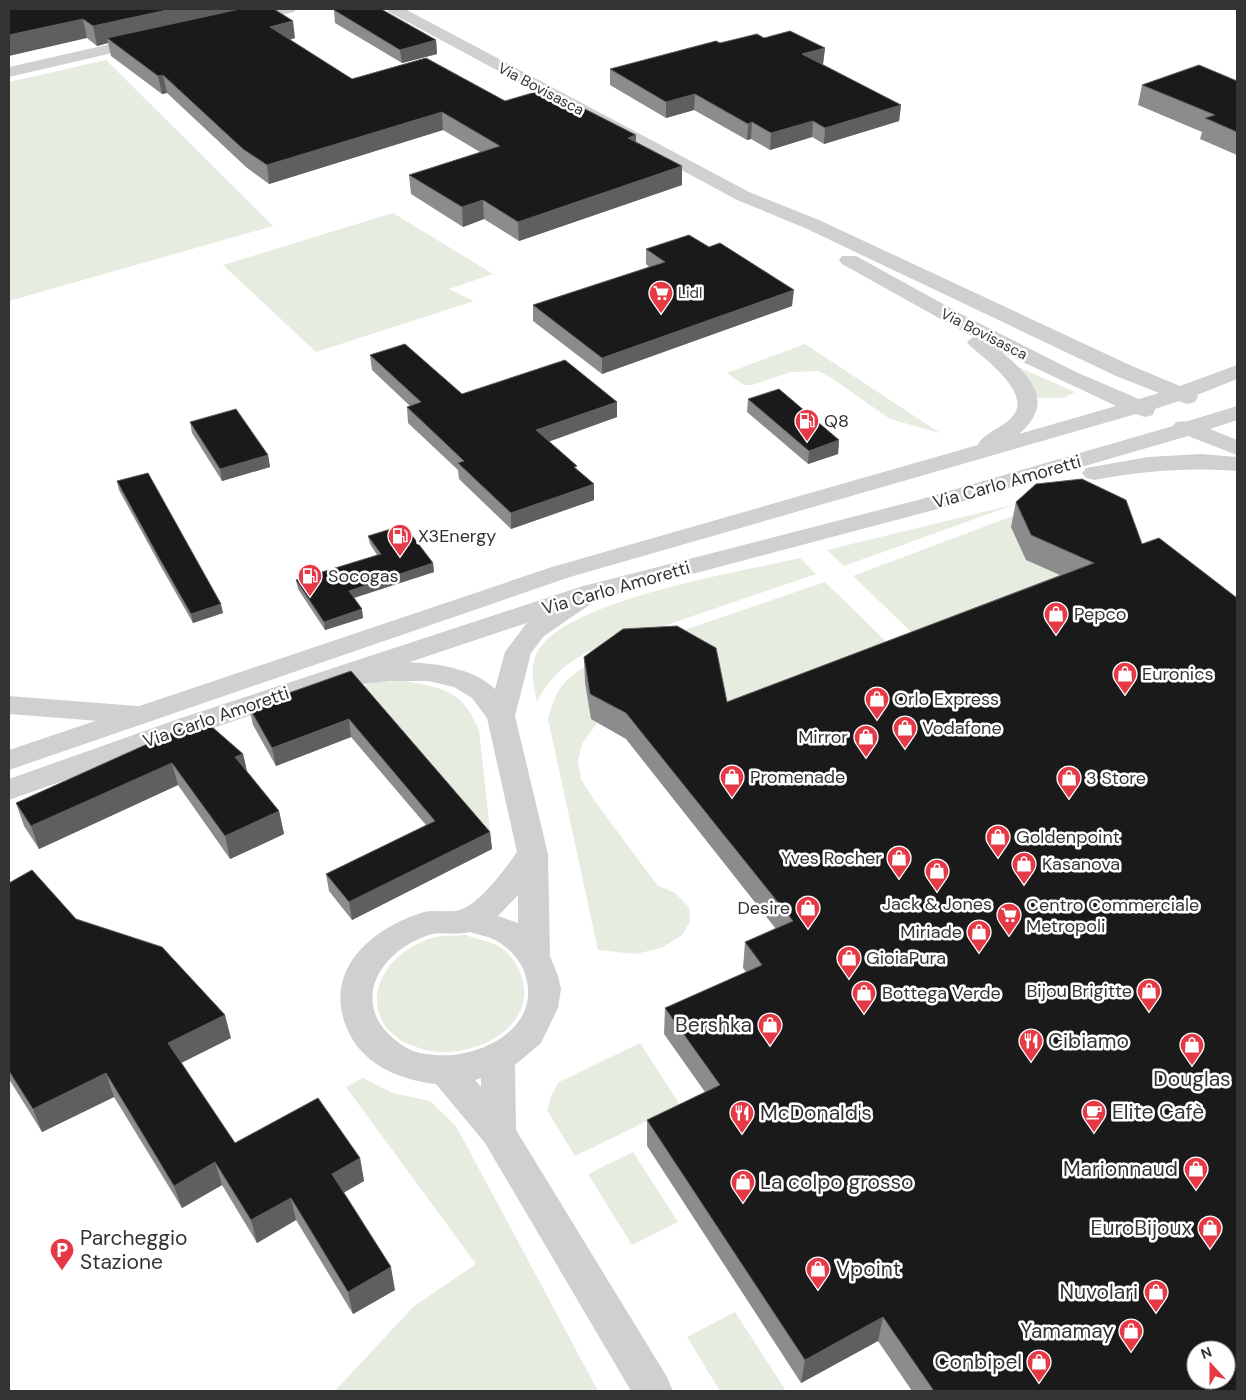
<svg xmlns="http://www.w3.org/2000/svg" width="1246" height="1400" font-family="'DM Sans',sans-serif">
<rect width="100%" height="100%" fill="#fff"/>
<!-- green -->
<g fill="#e6ecdf">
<polygon points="106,60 273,226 9,301 9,82"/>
<polygon points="393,213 493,274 449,289 474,301 316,352 223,265"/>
<polygon points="805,344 940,433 890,419 833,379 818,371 791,372 752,385 744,385 727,373"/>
<polygon points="1018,367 1075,392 1063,398 1033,398"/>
<polygon points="1016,504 844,566 827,550"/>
<polygon points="1031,509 1060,576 929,649 853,576"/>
<path d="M800,558L816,574L587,652C564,665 549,678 537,702C534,687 529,667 537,653C563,600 742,572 800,558Z"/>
<path d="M825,582L900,655L719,724L597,723L582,744L578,761L581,779L594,800L657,885L675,893L689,907L690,922L681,936L661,948L636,954L598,950L548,719C557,685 566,677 597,660Z"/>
<path d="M404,681C444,688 462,690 479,730L492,849L353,688L375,682Z"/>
<path d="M466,935C476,939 489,941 498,946C508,951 516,962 520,972C544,1031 460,1067 414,1046C408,1044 401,1042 397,1037C392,1033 384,1027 382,1021C364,983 397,949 432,938C442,935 455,936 466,935Z"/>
<polygon points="640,1043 680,1105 575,1156 547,1110 552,1094 559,1082"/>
<polygon points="363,1078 393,1093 430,1101 456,1126 598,1391 335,1391 413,1307 476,1264 346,1087"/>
<polygon points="633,1152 678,1222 632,1245 588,1174"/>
<polygon points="735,1312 786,1391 720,1391 687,1337"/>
</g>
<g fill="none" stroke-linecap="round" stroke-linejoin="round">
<!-- minor -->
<g fill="#d0d0d0" fill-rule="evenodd">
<polygon points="269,9 296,9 294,12 242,24 234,19 237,16"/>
<polygon points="146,36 154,41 151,44 9,77 9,67"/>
<path d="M589,585L598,587L602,593L598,599L544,636L531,653L515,716L548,854L550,956L558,976L561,989L558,1008L541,1043L515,1065L516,1130L667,1377L673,1391H631L485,1143L436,1084C402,1080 367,1067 350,1035C319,974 368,929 424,912C436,909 451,914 462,909C482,901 504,870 517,852L487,718L472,698L454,687L428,681H390L336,687L326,684L322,678L326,672C371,659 459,654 495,689L505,652L526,624L580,587ZM518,895V923L498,916ZM470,932C478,935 488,936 495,940C508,947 520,959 525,974C543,1028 480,1059 435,1055C424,1054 415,1053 405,1047C348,1012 372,954 429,935C442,931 456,936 470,932ZM481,1078V1087L475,1080Z"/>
<polygon points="9,696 137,706 147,708 151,715 147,722 137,724 9,714"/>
</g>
<!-- tertiary -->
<g fill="#d0d0d0" fill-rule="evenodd">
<path d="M387,9H405L749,192L819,220L1132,366L1180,386L1237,365V379L1197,395L1198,397L1195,402L1187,404L1179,401L1155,409L1153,415L1145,417L1136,414L570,577L9,770V750L552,567L978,445C980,438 988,435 994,430C1001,426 1011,420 1015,413C1028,390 985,359 970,346L967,342L973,337L842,264L839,260L842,256H856L965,316L1076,372L1139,399L1159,393L1116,376L805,228L737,200L389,12ZM1002,352L1116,406L1019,434C1056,402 1031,377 1002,352Z"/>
<polygon points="1237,406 1237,420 1210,429 1237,440 1237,455 1188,436 934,510 598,599 201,732 9,800 9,779 181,718 580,587 918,500 1173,426 1176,422 1188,421"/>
<path d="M1201,454L1237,457V471C1188,467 1142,471 1094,480L1086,478L1082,473L1086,468L1148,457Z"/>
</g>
</g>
<!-- wall -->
<g fill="#8c8c8c">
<polygon points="9,9 295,38 290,40 352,79 505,101 636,142 682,185 519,241 484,219 463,227 411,194 409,175 480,152 443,130 269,184 246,167 167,93 162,94 111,56 108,43 97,46 87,38"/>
<polygon points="334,10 436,40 437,54 402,63 335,23"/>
<polygon points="764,38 825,48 823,64 821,65 901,105 899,121 824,144 812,137 770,150 751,139 747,140 694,110 666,118 610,85 610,69 720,43"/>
<polygon points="1237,81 1237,155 1200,139 1202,132 1138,105 1142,85"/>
<polygon points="709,247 792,306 602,374 533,321 533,305 649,267 646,264 646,249"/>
<polygon points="370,355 462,394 617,417 549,441 577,469 594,500 511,529 459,479 458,470 408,423 407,407 410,406 372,370"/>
<polygon points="748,399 839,440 838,454 808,464 747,412"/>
<polygon points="190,422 268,455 270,467 222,481 192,433"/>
<polygon points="1082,479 1237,1391 912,1391 878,1341 801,1383 647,1146 647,1120 705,1092 664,1034 665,1008 746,972 743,968 745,942 776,929 626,739 591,719 585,683 584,657 727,702 1060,575 1026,560 1011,527 1016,502"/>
<polygon points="117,481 223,613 193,623 160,565 119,490"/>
<polygon points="368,536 433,563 434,572 354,598 363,618 325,630 298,589 296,580 377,555 370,544"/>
<polygon points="351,671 490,832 492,849 352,920 329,891 326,874 426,825 351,737 276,766 253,725 249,707"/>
<polygon points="203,719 243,754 247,771 279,811 284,834 230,859 178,785 39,849 24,826 16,803"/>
<polygon points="9,883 76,919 231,1038 181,1063 235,1143 360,1158 364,1181 343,1193 395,1290 353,1314 296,1220 257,1243 222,1185 182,1208 114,1097 42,1132 9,1079"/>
</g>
<!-- shaded-wall -->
<g fill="#5f5f5f">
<polygon points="172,9 254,9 107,38 108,43 97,46 93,26"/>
<polygon points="83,19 87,38 9,56 9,35"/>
<polygon points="293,21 295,38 273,44 270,27"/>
<polygon points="436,40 437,54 402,63 400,50"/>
<polygon points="825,48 823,64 800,70 802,54"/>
<polygon points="163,75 167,93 162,94 158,76"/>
<polygon points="695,94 694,110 666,118 666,102"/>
<polygon points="901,105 899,121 824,144 825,128"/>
<polygon points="442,112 443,130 269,184 267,165"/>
<polygon points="813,121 812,137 770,150 771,133"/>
<polygon points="752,122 751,139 747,140 748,124"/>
<polygon points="636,135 636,154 628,138"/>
<polygon points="682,166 682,185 519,241 518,222"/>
<polygon points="483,200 484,219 463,227 462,207"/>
<polygon points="794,290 792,306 602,374 602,358"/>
<polygon points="617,402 617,417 537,446 536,430"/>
<polygon points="839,440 838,454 808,464 809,451"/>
<polygon points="268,455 270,467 222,481 220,469"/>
<polygon points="594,484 594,500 511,529 511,513"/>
<polygon points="433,563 434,572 350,599 349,591"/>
<polygon points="221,604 223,613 193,623 191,614"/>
<polygon points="362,609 363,618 325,630 324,622"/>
<polygon points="349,719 351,737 276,766 272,748"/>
<polygon points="243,754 248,776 235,757"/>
<polygon points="172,763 178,785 39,849 31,826"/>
<polygon points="279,811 284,834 230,859 225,836"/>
<polygon points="490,832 492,849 352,920 349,902"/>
<polygon points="225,1015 231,1038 175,1066 168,1043"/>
<polygon points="106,1073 114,1097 42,1132 33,1109"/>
<polygon points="360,1158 364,1181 336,1197 332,1174"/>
<polygon points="215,1162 222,1185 182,1208 174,1186"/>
<polygon points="291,1198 296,1220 257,1243 251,1220"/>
<polygon points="391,1267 395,1290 353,1314 348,1292"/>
<polygon points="883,1317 878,1341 801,1383 805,1360"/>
</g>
<!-- building -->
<g fill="#1a1a1a" stroke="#5f5f5f" fill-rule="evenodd">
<polygon points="9,9 172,9 93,26 83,19 9,35"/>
<polygon points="240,9 274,9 293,21 270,27 352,79 426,58 505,101 539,91 573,109 581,107 636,135 628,138 682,166 518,222 483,200 462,207 409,175 500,146 442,112 267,165 243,149 163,75 158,76 107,38"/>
<polygon points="339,9 381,9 436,40 400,50 334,10"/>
<polygon points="790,31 825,48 802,54 901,105 825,128 813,121 771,133 752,122 748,124 695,94 666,102 610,69 716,41 720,43 757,34 764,38"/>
<polygon points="1199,65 1237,81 1237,132 1205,118 1215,115 1142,85"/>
<polygon points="689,235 709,247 720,243 794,290 602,358 533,305 665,262 646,249"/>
<polygon points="405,344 462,394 565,360 617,402 536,430 577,466 574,467 594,484 511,513 458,463 464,461 407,407 421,402 370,355"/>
<polygon points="779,389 839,440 809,451 748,399"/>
<polygon points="236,409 268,455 220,469 190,422"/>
<polygon points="148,473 221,604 191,614 158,556 117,481"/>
<path d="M1082,479L1126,500L1142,544L1159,538L1237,598V1391H934L883,1317L805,1360L647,1120L720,1085L665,1008L762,965L745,942L793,921L626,713L590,694L584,657L623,629L677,626L716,648L727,702L1094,563L1031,535L1016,502L1036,484ZM1196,1350H1226V1380H1196Z"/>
<polygon points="404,525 433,563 349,591 362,609 324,622 296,580 381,554 368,536"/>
<polygon points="351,671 490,832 349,902 326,874 435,821 349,719 272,748 249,707"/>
<polygon points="203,719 243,754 235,757 279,811 225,836 172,763 31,826 16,803"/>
<polygon points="32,870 76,919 162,947 225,1015 168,1043 235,1143 318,1098 360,1158 332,1174 391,1267 348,1292 291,1198 251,1220 215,1162 174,1186 106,1073 33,1109 9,1071 9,883"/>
</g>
<!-- icons -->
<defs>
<symbol id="supermarket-pin" viewBox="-11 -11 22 30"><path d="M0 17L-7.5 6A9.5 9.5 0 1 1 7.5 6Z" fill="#e63946" stroke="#fff"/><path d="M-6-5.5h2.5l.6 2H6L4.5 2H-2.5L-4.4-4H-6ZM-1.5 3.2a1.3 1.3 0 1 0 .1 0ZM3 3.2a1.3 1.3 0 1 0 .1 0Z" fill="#fff"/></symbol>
<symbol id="fuel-pin" viewBox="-11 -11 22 30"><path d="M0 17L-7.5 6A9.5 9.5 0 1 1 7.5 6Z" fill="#e63946" stroke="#fff"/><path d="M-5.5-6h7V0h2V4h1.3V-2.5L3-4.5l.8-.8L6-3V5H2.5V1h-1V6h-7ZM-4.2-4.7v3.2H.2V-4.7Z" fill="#fff"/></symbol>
<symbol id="shop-pin" viewBox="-11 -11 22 30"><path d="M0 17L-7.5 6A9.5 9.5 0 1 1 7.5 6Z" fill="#e63946" stroke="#fff"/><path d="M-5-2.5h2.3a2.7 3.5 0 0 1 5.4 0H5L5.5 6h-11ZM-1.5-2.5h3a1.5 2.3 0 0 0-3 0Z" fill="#fff"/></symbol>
<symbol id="restaurant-pin" viewBox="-11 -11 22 30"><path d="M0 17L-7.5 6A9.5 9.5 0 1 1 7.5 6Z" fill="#e63946" stroke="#fff"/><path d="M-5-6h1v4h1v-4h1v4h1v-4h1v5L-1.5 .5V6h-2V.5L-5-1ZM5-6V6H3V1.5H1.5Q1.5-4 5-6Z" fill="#fff"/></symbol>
<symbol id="cafe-pin" viewBox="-11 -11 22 30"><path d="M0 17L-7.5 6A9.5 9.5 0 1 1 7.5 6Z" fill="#e63946" stroke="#fff"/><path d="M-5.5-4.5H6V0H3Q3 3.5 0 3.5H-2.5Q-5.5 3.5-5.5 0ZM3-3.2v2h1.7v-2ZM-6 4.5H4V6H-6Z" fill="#fff"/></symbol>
<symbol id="parking-pin" viewBox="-11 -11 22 30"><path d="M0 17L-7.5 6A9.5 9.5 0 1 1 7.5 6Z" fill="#e63946" stroke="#fff"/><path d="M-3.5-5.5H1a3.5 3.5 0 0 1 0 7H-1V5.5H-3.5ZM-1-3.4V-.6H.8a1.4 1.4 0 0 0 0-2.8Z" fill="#fff"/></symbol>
</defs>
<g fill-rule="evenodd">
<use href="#supermarket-pin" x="647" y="279" width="28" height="38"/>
<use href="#fuel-pin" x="793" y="407" width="28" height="38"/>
<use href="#fuel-pin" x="386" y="522" width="28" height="38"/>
<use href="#fuel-pin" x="296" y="562" width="28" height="38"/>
<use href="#shop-pin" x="1042" y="600" width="28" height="38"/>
<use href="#shop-pin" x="1111" y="660" width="28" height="38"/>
<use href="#shop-pin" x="863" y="685" width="28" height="38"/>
<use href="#shop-pin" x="891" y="714" width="28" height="38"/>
<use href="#shop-pin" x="852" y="723" width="28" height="38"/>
<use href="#shop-pin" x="718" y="763" width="28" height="38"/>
<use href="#shop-pin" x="1055" y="764" width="28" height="38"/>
<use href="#shop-pin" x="984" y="823" width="28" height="38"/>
<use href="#shop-pin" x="885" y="844" width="28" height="38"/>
<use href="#shop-pin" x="1010" y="850" width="28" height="38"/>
<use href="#shop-pin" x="923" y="857" width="28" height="38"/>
<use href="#shop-pin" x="794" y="894" width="28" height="38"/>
<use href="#supermarket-pin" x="995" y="901" width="28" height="38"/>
<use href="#shop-pin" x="965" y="918" width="28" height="38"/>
<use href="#shop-pin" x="835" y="944" width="28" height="38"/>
<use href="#shop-pin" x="1135" y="977" width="28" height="38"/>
<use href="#shop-pin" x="850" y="979" width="28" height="38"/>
<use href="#shop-pin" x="756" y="1011" width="28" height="38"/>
<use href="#restaurant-pin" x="1017" y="1027" width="28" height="38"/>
<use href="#shop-pin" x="1178" y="1031" width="28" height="38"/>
<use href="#cafe-pin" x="1080" y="1098" width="28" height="38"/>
<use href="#restaurant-pin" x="728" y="1099" width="28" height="38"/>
<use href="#shop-pin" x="1182" y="1155" width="28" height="38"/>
<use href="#shop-pin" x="729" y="1168" width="28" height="38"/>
<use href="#shop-pin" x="1196" y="1214" width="28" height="38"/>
<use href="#parking-pin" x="48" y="1236" width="28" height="38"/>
<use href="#shop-pin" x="804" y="1255" width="28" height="38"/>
<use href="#shop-pin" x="1142" y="1278" width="28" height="38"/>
<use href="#shop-pin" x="1117" y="1317" width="28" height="38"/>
<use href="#shop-pin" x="1025" y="1348" width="28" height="38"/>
</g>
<g text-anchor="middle" stroke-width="5" stroke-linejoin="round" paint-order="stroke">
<!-- far-street labels -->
<g font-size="15" fill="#333" stroke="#fff">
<text transform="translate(541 89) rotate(28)" y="5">Via Bovisasca</text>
<text transform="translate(984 334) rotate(27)" y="5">Via Bovisasca</text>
</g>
<!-- far-poi labels -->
<g font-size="15" fill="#333" stroke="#fff" text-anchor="start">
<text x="678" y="298">Lidl</text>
</g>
<!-- poi labels -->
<g font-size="18" fill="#333" stroke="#fff" text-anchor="start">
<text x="824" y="427">Q8</text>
<text x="418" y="542">X3Energy</text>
<text x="328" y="582">Socogas</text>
<text x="1074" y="620">Pepco</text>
<text x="1142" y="680">Euronics</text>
<text x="894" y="705">Orlo Express</text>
<text x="922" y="734">Vodafone</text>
<text x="848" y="743" text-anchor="end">Mirror</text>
<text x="750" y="783">Promenade</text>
<text x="1086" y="784">3 Store</text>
<text x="1016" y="843">Goldenpoint</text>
<text x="882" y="864" text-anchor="end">Yves Rocher</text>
<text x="1042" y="870">Kasanova</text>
<text x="937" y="910" text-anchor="middle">Jack &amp; Jones</text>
<text x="1026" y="911">Centro Commerciale<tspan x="1026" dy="21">Metropoli</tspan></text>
<text x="790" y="914" text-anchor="end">Desire</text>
<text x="962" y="938" text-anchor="end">Miriade</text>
<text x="866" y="964">GioiaPura</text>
<text x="1132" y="997" text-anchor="end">Bijou Brigitte</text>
<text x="882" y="999">Bottega Verde</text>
</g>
<!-- street labels -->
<g font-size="18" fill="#333" stroke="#fff">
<text transform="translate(1007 482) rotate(-16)" y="6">Via Carlo Amoretti</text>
<text transform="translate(616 588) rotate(-16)" y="6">Via Carlo Amoretti</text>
<text transform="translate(216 717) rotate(-19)" y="6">Via Carlo Amoretti</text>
</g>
<!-- near-poi labels -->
<g font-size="21" fill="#333" stroke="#fff" text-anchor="end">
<text x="752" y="1032">Bershka</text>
<text x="1048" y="1048" text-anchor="start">Cibiamo</text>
<text x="1192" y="1086" text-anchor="middle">Douglas</text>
<text x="1112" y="1119" text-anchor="start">Elite Cafè</text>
<text x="760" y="1120" text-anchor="start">McDonald's</text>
<text x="1178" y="1176">Marionnaud</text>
<text x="760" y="1189" text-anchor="start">La colpo grosso</text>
<text x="1192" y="1235">EuroBijoux</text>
<text x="80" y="1245" text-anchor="start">Parcheggio<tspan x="80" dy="24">Stazione</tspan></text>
<text x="836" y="1276" text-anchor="start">Vpoint</text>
<text x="1138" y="1299">Nuvolari</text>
<text x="1114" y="1338">Yamamay</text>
<text x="1022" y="1369">Conbipel</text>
</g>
</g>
<!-- border -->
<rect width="1246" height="1400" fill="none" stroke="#333333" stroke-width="20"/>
<!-- north arrow -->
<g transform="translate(1211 1365) rotate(339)"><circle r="24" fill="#ffffff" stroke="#adadad"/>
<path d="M0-4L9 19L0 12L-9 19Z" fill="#e63946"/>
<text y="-8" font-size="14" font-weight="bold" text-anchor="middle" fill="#333333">N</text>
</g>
</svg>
